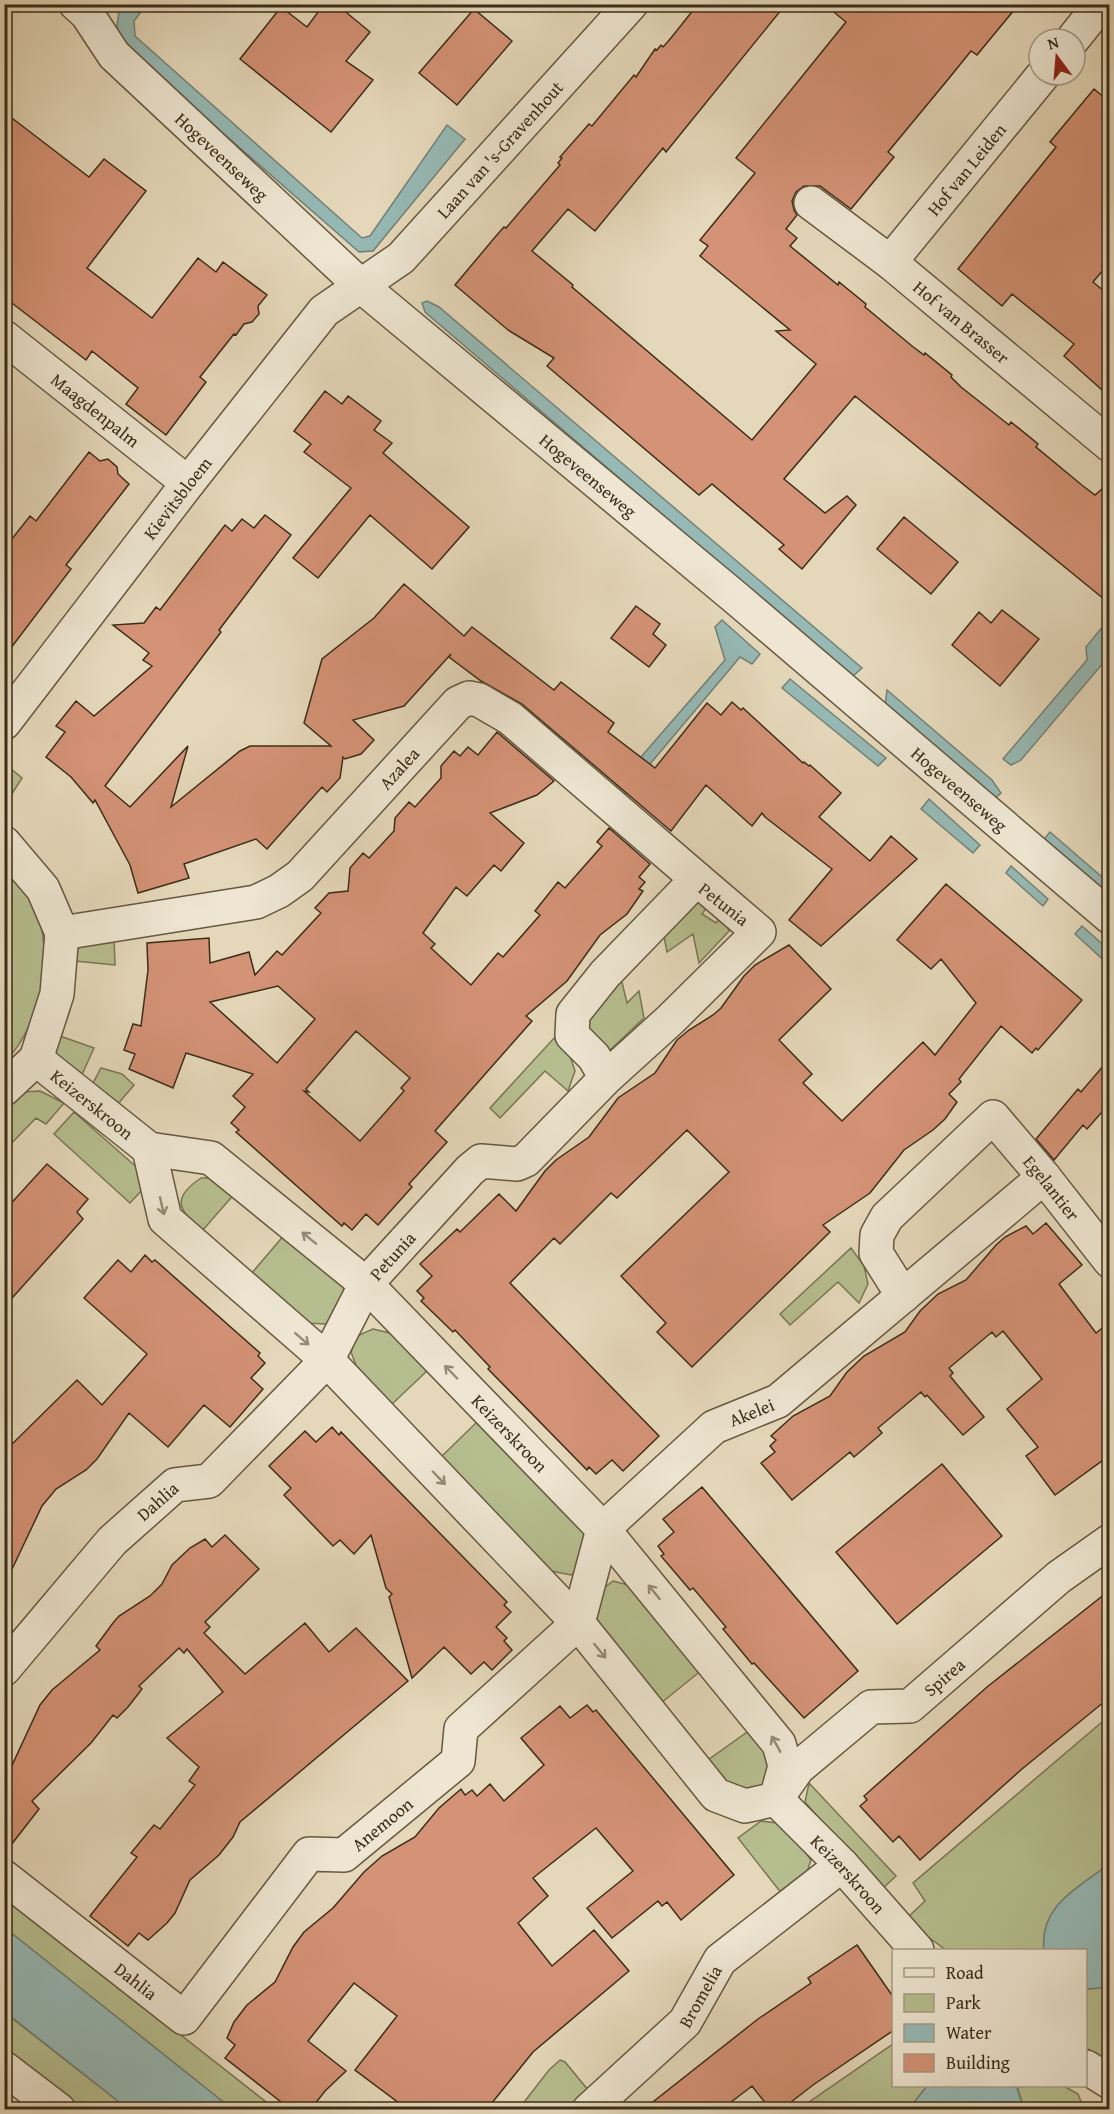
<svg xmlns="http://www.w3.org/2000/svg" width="1114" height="2114" font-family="'Gentium Book Plus',serif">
<rect width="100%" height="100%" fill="#e5d8ba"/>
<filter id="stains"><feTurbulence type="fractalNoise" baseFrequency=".00333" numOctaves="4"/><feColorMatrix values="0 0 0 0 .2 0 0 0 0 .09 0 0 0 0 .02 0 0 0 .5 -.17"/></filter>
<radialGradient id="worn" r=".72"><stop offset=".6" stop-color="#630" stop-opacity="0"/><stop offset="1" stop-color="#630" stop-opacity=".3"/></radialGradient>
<path fill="#b6be8f" stroke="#787654" stroke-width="1.5" d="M5,764L22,778L5,805Z
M4,858C12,869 22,880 29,892C57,944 45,1020 5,1062Z
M701,901L709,904L702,914L716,923L722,916L729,931L699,963L693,934L667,952L663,931L689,902Z
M114,937L115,965L75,961L78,947Z
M621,978L627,1003L639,991L644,1018L610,1050L597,1045L585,1036V1019Z
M60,1036L94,1048L81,1077L57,1061L55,1048Z
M555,1037L569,1053L575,1071L568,1091L545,1071L500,1118L490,1108Z
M101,1068L122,1074L134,1085L117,1105L92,1085Z
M40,1091L64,1103L46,1124L36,1118L5,1150V1104L22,1092Z
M74,1112L141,1171L143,1189L130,1203L54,1134Z
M201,1178H218L236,1192L202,1231C178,1210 171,1198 201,1178Z
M285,1234L342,1284L347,1299L341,1315L326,1324L305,1323L251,1274Z
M851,1248L864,1266L868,1284L859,1303L838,1282L790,1325L780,1314Z
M373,1329L394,1334L429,1369L390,1406L359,1373L351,1352L357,1336Z
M479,1420L587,1530V1564L571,1575L546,1570L440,1458Z
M613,1581L632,1586L702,1670L661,1703L594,1618L595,1595Z
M1109,1716V1864C1079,1888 1039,1906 1044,1950H946L905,1920L925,1901L913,1883Z
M750,1730L772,1756L764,1784L752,1791L730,1788L708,1760Z
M809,1783L896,1876L881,1890L805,1802Z
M761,1821L785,1824L811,1860L806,1875L782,1894L738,1838Z
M4,1896L275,2109H232L5,1928Z
M1109,1985V2062L1086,2048V1989L1101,1988Z
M4,2012L128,2109H76L5,2054Z
M893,2044L894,2086H927L909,2109H799Z
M560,2060L565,2062L589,2091L569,2109L518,2110L549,2070Z
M1013,2086H1064L1078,2094L1084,2109H1024L1018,2089Z"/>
<path fill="#96b9b5" stroke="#728176" stroke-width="1.5" d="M120,5H146L134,21L135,36L362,238L370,236L447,125L465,139L373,251L359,252L122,45L117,26Z
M427,301L439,307L862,668L852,677L425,312L422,303Z
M1109,619V656L1021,760L1011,765L1003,759L1087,660L1086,647Z
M722,620L760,654L752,664L740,657L624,795L615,787L725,660L715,627Z
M790,679L886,758L878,766L782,688Z
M887,690L992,780L1001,793L995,798L885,706Z
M929,799L980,845L973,853L921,809Z
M1050,832L1109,883V897L1047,842L1045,838Z
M1011,866L1048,899L1043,906L1006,873Z
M1082,926L1109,950V965L1075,934Z
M1109,1864V1985L1101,1988L1086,1989V1950H1044C1039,1906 1078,1888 1109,1864Z
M5,1928L232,2109H128L5,2012Z
M927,2086H1013L1017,2088L1024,2109H909Z"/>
<path fill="#d49276" stroke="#3b2d18" stroke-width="1.5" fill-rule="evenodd" d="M324,4H336L370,32L346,61L373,80L331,132L240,59L281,7L307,27Z
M698,4H786L666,152L663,148L595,231L568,209L532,251L573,285L572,287L752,440L816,364L776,331L790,330L700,256L708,246L700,240L755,173L736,158L846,22L824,4H1019L977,55L971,51L950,77L888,152L894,157L851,209L820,186H804L796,192L792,201L794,210L797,215L786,229L797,238L790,246L838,285L839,282L866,304L865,307L912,346L924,355L925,353L952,375L951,377L961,387L1009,425L1011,422L1038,444L1036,447L1083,486L1095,495L1110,482V604L855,396L784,479L825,513L847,496L856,505L802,569L779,549L784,545L712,484L699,495L547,366L554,358L508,330L455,285L496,236L504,227L506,228L560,165L558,163L562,158L560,157L589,124L592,126L634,75L636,77L655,49L657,50L661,45L663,47L671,38Z
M474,9L512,41L457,105L419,73Z
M1094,89L1110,102V262L1093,282L1110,296V397L1064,356L1074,344L1012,294L1002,306L958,269L1056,147L1050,142Z
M4,112L89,177L104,159L146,191L87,268L152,318L198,258L216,272L223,262L267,295L258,306L259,314L252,322L244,324L236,335L234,334L200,377L206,382L166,435L126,404L138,388L92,351L86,360L4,297Z
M325,391L342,404L348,396L381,421L374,430L392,443L383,453L469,527L432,569L370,515L318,578L293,558L351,488L304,452L311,444L294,431Z
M89,452L100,461L108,459L117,467L118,474L129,484L66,565L71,569L4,657V549L30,516L36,521Z
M265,515L291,535L219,630L221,632L105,786L130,807L188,746L171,807L240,751L250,746H331L304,723L322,659L374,618L404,584L464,636L472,627L554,690L561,682L614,723L608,732L655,768L707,703L721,715L732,702L741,710L743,708L803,763L804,762L809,766L810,765L841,793L819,817L870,861L891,836L917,859L821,946L789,920L832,869L765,817L762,813L752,826L706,785L671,831L522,704L481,681L449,657L451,654L404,706L353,720L374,740L361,754L345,759L343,757L340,778L327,792L322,787L267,849L256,839L184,864L189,878L138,893L130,865L95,800L93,803L71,777L46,757L65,732L56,726L76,701L94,716L152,666L143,660L149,653L113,625L144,623L156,607L160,610L225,525L232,531L242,519L254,528Z
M904,517L958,562L931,594L877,549Z
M636,606L660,624L653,634L666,645L649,667L611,638Z
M1002,610L1039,639L1000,686L952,645L979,612L991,623Z
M497,732L554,781L537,795L490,813L524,843L501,871L494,865L467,896L456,887L423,933L435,944L431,948L471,985L498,953L503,957L540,915L535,911L558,882L565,888L602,846L597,842L609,828L650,864L639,877L645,882L639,889L643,891L627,914L600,935L567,981L526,1016L532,1021L435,1131L447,1142L409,1184L412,1187L378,1225L366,1214L352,1230L344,1223L342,1226L236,1132L239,1130L231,1123L245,1107L233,1096L253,1074L186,1053L173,1088L129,1069L135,1054L124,1050L133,1024L141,1026L148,970L147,943L209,938L210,963L249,952L255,975L277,951L282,955L321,913L315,908L329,893L348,891L350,868L363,853L369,858L394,831L395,818L409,802L415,807L441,778V766L454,751L460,756L468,747L478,755ZM278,986L315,1019L277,1063L210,1002ZM356,1031L410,1078L401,1088L404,1091L360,1141L304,1091L309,1092L306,1089Z
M946,884L1082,1000L1038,1050L1036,1048L1032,1053L1001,1026L959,1079L961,1082L949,1094L957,1102L945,1119L933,1130L904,1150L870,1193L823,1225L830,1232L692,1367L657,1332L666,1323L621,1276L729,1172L687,1130L617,1198L611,1193L560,1244L554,1238L510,1283L659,1436L623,1471L612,1460L596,1474L589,1467L587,1470L488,1369L490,1367L455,1330L453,1332L421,1301L424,1298L417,1291L432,1276L420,1264L457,1229L460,1232L499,1194L516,1211L545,1171L556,1160L589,1137L618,1098L655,1073L677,1040L689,1030L713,1015L721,1008L744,976L755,965L789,945L831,989L779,1040L812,1074L803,1083L842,1121L923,1042L935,1055L976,1003L941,959L931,969L897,940Z
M1110,1058V1103L1087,1129L1083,1125L1054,1160L1036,1139L1078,1089L1081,1092Z
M47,1164L88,1199L77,1212L83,1219L4,1307V1211Z
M1046,1223L1082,1265L1059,1284L1096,1333L1110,1322V1455L1055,1495L1026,1456L1038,1447L1007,1409L1042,1379L1003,1331L996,1337L992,1332L949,1368L953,1373L950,1376L984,1417L963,1435L927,1395L925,1397L921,1392L878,1428L882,1433L854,1457L850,1452L792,1500L761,1463L775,1452L770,1446L776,1440L771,1436L793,1416L830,1396L847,1372L864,1356L905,1332L920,1311L938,1294L966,1280L996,1245L1005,1237L1026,1226L1033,1234Z
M145,1255L152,1262L155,1260L260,1353L258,1356L265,1363L251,1378L263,1389L230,1427L204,1405L168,1447L129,1413L97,1459L86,1470L56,1489L42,1506L4,1586V1452L77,1380L102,1405L147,1354L84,1298L118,1260L131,1272Z
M332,1427L339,1435L341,1432L507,1602L504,1605L511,1612L496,1627L507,1638L504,1641L512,1650L492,1670L484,1662L471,1674L444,1647L412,1678L389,1597L392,1594L386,1588L371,1535L354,1554L340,1540L333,1546L284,1495L291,1488L269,1466L305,1431L316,1442Z
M942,1464L1002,1536L897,1624L836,1552Z
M702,1487L858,1671L804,1718L754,1663L752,1664L723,1629L726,1627L693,1588L690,1590L661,1556L664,1554L658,1546L674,1532L663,1519Z
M225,1535L259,1569L205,1622L210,1627L204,1633L245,1674L305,1623L329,1652L356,1628L408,1681L240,1822L233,1837L219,1855L190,1880L175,1913L167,1923L148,1940L139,1933L128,1946L90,1916L137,1857L131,1853L154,1825L160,1829L195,1785L189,1781L199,1767L167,1738L223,1692L187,1649L184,1653L179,1648L139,1686L142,1689L128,1707L117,1718L113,1715L91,1743L32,1801L39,1809L4,1854V1770L8,1774L40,1705L52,1690L100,1650L96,1646L113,1623L119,1616L150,1596L162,1584L172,1565L190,1548L205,1539L212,1547Z
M1110,1590V1697L1022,1769L920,1860L899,1836L893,1842L860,1806L867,1800L864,1796L987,1687Z
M587,1705L593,1712L596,1710L734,1875L681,1920L667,1902L662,1906L658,1901L612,1938L587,1908L633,1871L596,1828L533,1878L548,1896L518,1923L552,1966L594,1930L629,1971L533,2052L487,2109H407L355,2070L397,2016L354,1983L308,2041L346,2071L325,2091L311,2109H290L225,2058L235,2045L227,2038L234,2022L247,2005L275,1982L293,1947L304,1932L333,1908L364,1872L382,1856L415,1837L439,1808L461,1789L465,1795L472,1790L477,1796L490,1784L504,1801L544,1765L521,1738L560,1706L570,1718Z
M857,1945L894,1998V2030L813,2085L782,2109H770L752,2086L722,2109H644L758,2019L811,1983L808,1978Z"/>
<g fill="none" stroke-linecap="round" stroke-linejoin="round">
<defs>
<g id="minor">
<path id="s1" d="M76,4L87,14L114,55L360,285L736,598L1110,917"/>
<path d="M1073,39L1101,4"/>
<path id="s2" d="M811,203L890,262L1110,445"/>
<path id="s3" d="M890,262L1043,75"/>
<path id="s4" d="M4,337L188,483"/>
<path id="s5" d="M4,723L188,483L324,311L401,258L631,4"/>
<path d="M4,843L43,889L62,933L57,994L36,1059L4,1089"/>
<path id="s6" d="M62,933L256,902L279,891L300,876L458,703L469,698L479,700L510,718L697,879"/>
<path id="s7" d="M36,1059L149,1149L211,1158L366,1284L603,1529L779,1744L785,1766L776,1799"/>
<path d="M149,1149L165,1219L327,1360L578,1623L716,1795L745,1806L776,1799"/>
<path id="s8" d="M903,1296L876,1253L877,1235L887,1217L993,1117L1044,1177L1110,1261"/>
<path id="s9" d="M4,1669L112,1541L175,1485L209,1481L327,1360L366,1284L470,1170L481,1161L517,1164L526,1160L606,1078L670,1020L759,932L697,879L605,974L573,1014L572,1035L594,1057L606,1078"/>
<path id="s10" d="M779,1795L798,1768L871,1707L910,1706L1059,1577L1110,1541"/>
<path id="s11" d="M776,1799L842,1865L917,1950"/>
<path id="s12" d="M4,1877L184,2018L309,1854L344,1855L458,1761L461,1729L578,1623L603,1529L714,1427L778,1401L1044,1177"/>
<path d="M1086,2067L1110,2082"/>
<path d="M4,2068L59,2110"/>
<path id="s13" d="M589,2110L685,2022L720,1960L842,1865"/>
</g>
</defs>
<use href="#minor" stroke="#665840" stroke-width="36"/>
<use href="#minor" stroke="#eee6d2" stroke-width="33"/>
</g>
<defs><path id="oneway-shaft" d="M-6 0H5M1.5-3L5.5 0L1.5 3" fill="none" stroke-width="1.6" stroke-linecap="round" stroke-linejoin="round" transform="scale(1.5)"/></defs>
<g stroke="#948a75">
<use href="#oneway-shaft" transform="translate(162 1206) rotate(77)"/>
<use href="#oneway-shaft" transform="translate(309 1238) rotate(-141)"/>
<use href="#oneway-shaft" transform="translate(302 1339) rotate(41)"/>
<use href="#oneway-shaft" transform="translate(451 1372) rotate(-134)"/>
<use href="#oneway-shaft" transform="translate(439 1478) rotate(46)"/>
<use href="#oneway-shaft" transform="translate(654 1592) rotate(-129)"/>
<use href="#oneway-shaft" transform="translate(600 1651) rotate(51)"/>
<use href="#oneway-shaft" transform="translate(776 1744) rotate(-119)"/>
</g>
<g text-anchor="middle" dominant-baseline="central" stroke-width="4.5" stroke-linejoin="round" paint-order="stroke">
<g font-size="18" fill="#3b2d18" stroke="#eee6d2">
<text stroke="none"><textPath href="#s5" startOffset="762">Laan van 's-Gravenhout</textPath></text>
<text stroke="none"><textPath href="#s1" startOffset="212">Hogeveenseweg</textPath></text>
<text stroke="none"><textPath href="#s3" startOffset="120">Hof van Leiden</textPath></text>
<text stroke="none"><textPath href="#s2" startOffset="192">Hof van Brasser</textPath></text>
<text stroke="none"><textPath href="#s4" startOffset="117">Maagdenpalm</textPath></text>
<text stroke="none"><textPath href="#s1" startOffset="698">Hogeveenseweg</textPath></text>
<text stroke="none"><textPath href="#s5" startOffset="284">Kievitsbloem</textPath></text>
<text stroke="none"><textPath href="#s6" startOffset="394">Azalea</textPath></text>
<text stroke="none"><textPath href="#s1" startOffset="1184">Hogeveenseweg</textPath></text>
<text transform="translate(724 904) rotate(38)">Petunia</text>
<text stroke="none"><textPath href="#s7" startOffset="72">Keizerskroon</textPath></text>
<text stroke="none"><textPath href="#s8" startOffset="327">Egelantier</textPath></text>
<text stroke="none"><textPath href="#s9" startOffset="579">Petunia</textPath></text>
<text stroke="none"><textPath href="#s12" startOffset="1096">Akelei</textPath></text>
<text stroke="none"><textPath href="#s7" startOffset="614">Keizerskroon</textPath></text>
<text stroke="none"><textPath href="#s9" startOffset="228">Dahlia</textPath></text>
<text stroke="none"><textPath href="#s10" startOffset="212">Spirea</textPath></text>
<text stroke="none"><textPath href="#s12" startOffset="519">Anemoon</textPath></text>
<text stroke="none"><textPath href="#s11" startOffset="104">Keizerskroon</textPath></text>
<text stroke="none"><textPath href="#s12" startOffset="168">Dahlia</textPath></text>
<text stroke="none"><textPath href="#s13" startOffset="160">Bromelia</textPath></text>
</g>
</g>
<rect width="1114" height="2114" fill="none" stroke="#e5d8ba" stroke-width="24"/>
<rect x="6" y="6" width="1102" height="2102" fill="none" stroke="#3b2d18" stroke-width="3"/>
<rect x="12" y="12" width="1090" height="2090" fill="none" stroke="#3b2d18" stroke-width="1.5"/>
<rect x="892" y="1949" width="195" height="138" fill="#eee6d2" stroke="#a69c88" stroke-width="1.5"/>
<rect x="904" y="1968" width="30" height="9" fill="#eee6d2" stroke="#a69c88" stroke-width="1.5"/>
<text x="946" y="1979" font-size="18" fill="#3b2d18">Road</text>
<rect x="904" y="1994" width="30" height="18" fill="#b6be8f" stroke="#a69c88" stroke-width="1.5"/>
<text x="946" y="2009" font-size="18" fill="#3b2d18">Park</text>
<rect x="904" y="2024" width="30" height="18" fill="#96b9b5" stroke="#a69c88" stroke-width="1.5"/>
<text x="946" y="2039" font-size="18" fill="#3b2d18">Water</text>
<rect x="904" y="2054" width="30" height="18" fill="#d49276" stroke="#a69c88" stroke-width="1.5"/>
<text x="946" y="2069" font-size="18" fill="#3b2d18">Building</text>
<g transform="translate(1057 57) rotate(344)"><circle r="28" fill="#eee6d2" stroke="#a69c88" stroke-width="1.5"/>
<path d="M0-4.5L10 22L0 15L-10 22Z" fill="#8f2418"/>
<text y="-9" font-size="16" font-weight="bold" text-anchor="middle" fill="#3b2d18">N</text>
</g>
<rect width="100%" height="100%" filter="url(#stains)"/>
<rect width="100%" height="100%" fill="url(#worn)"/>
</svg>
